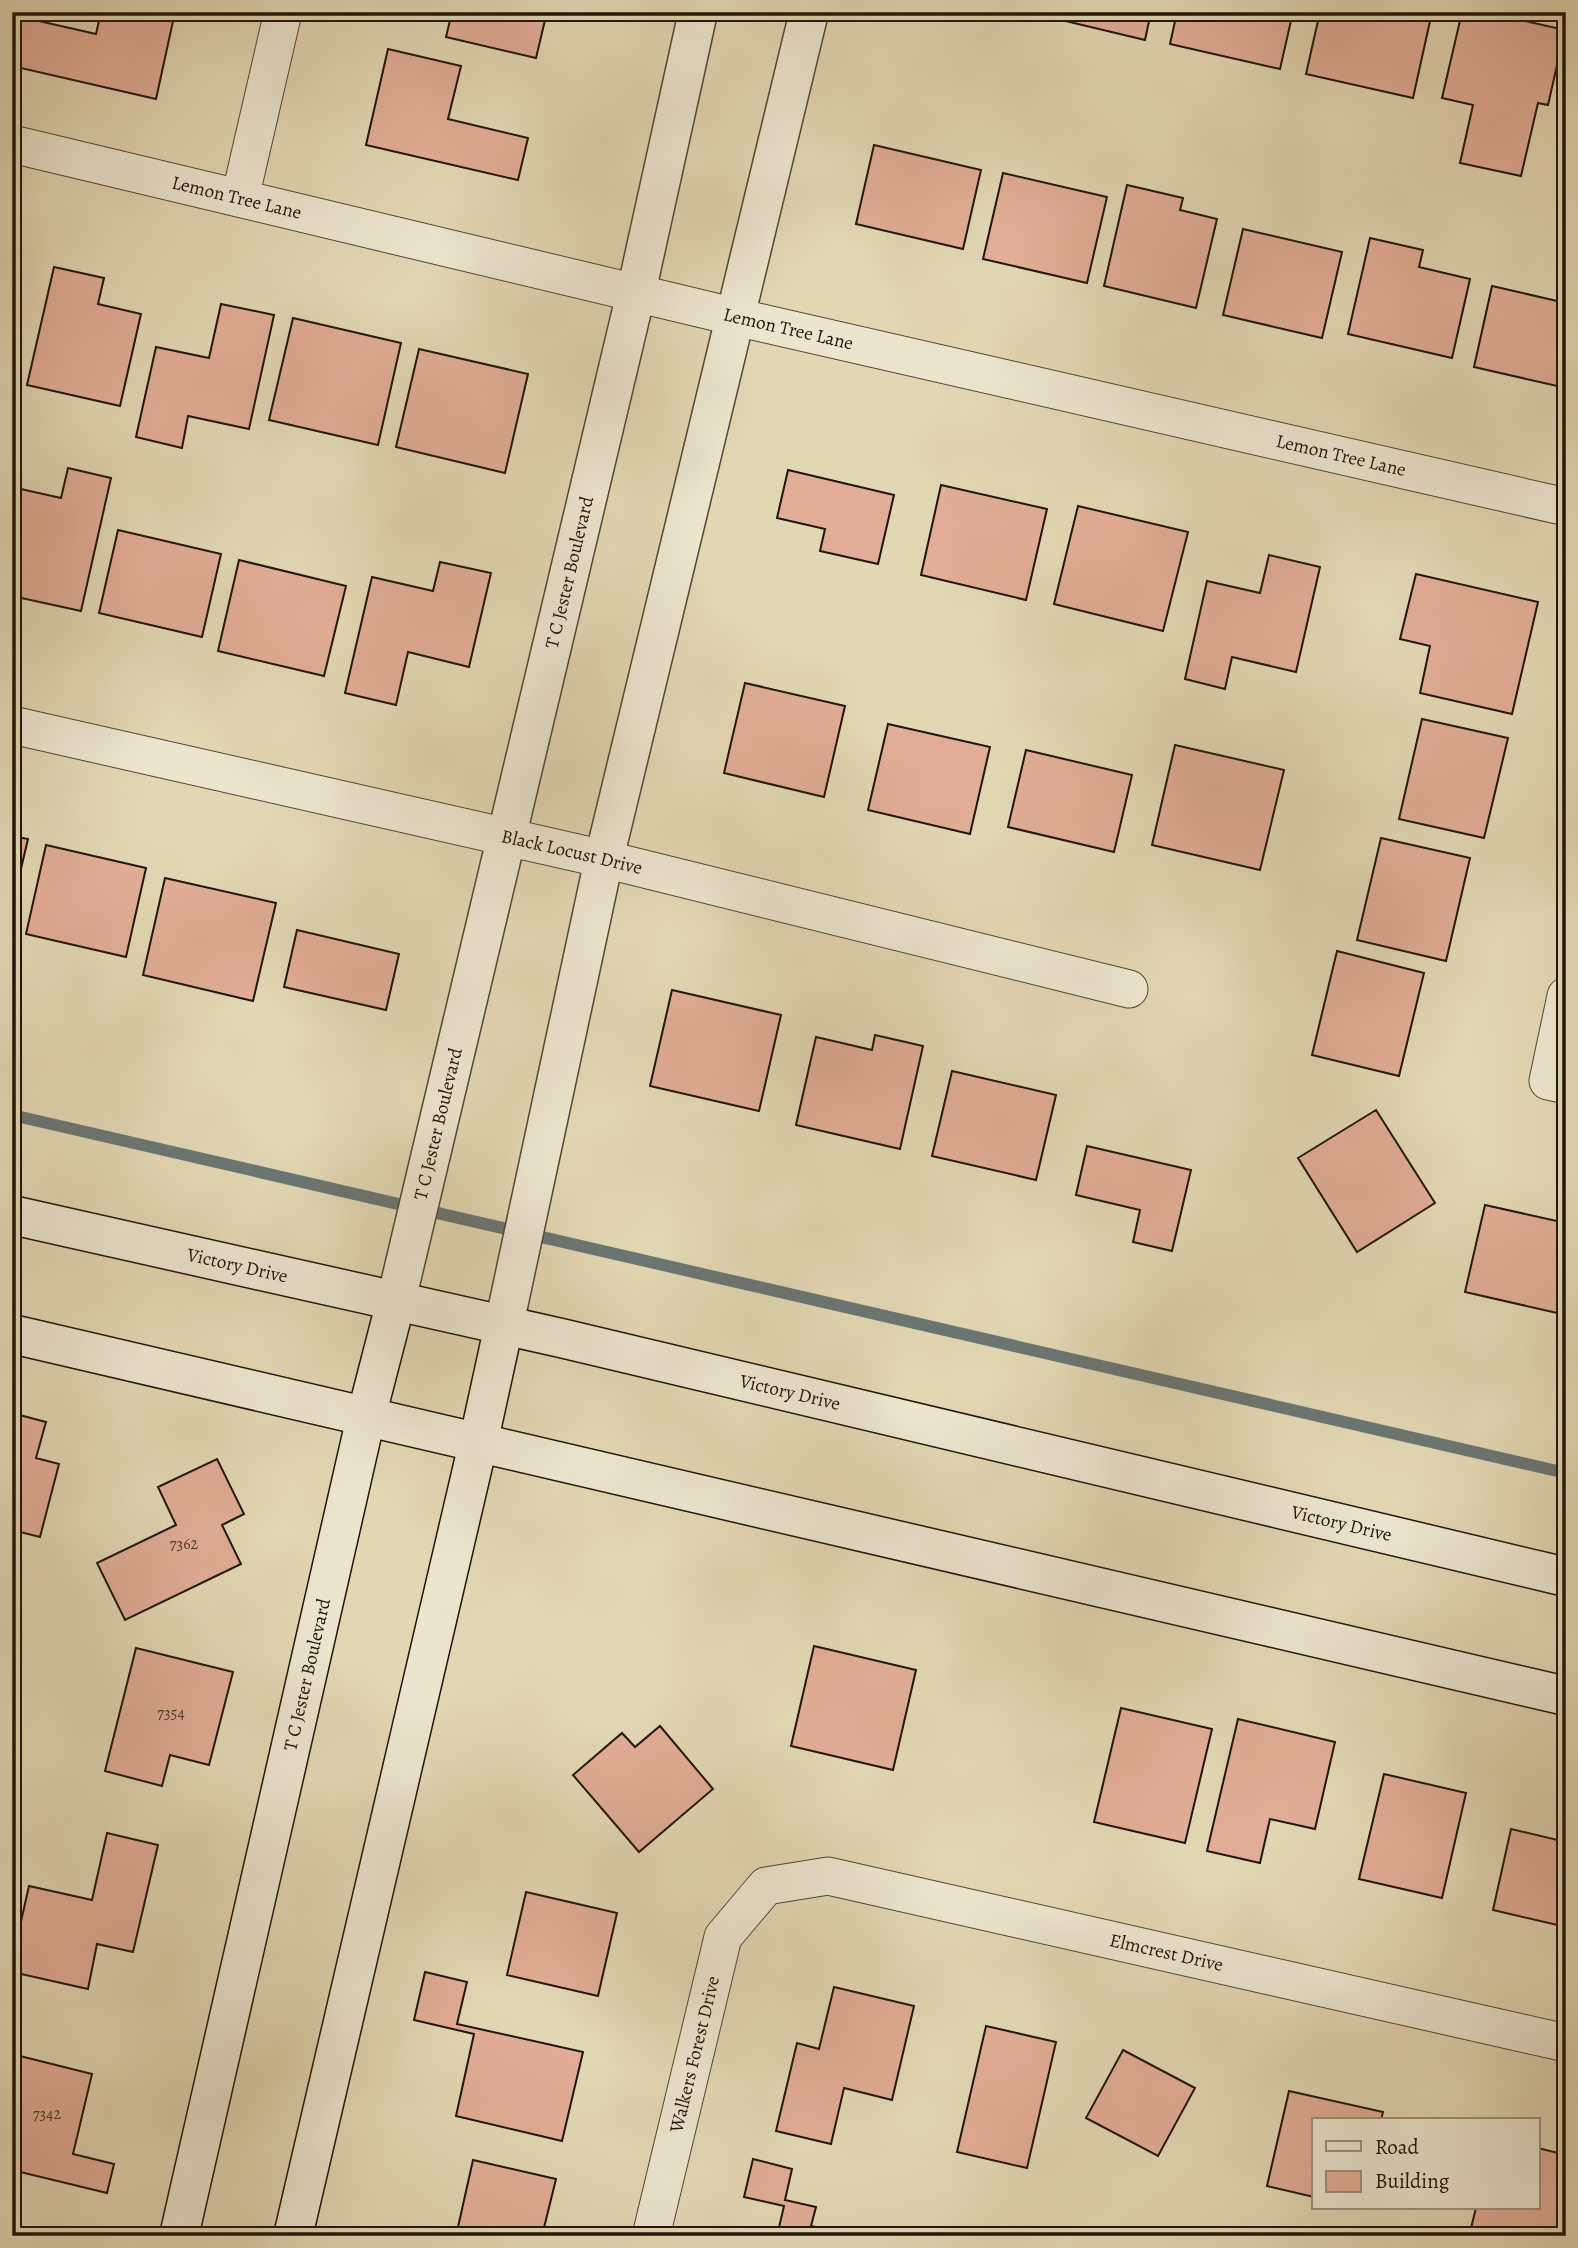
<svg xmlns="http://www.w3.org/2000/svg" width="1578" height="2248" font-family="Alegreya,serif">
<rect width="100%" height="100%" fill="#e2d7b3"/>
<filter id="stains"><feTurbulence type="fractalNoise" baseFrequency=".00286" numOctaves="4"/><feColorMatrix values="0 0 0 0 .2 0 0 0 0 .09 0 0 0 0 .02 0 0 0 .5 -.17"/></filter>
<radialGradient id="worn" r=".72"><stop offset=".6" stop-color="#630" stop-opacity="0"/><stop offset="1" stop-color="#630" stop-opacity=".3"/></radialGradient>
<g fill="none" stroke-linecap="round" stroke-linejoin="round">
<path stroke="#6a7673" stroke-width="12" d="M12,1115L1566,1473"/>
</g>
<path fill="#e1ad96" stroke="#211509" stroke-width="2" d="M101,12H175L156,99L12,66V35L17,16L96,34Z
M452,12H531L546,16L536,58L446,37Z
M1036,12H1151L1145,40L1036,14Z
M1177,12H1293L1280,69L1170,44Z
M1320,12H1432L1413,98L1306,74Z
M1462,12H1486L1565,30L1548,105L1538,103L1521,176L1460,163L1473,105L1442,98Z
M388,49L461,66L448,119L528,138L518,180L366,145Z
M874,145L981,170L963,249L856,224Z
M1003,173L1107,197L1087,283L983,259Z
M1127,185L1183,198L1180,210L1217,219L1196,308L1104,286Z
M1243,229L1342,252L1322,338L1223,315Z
M1370,238L1423,250L1419,267L1470,279L1452,358L1348,334Z
M54,267L104,278L98,304L141,314L120,406L27,385Z
M1492,286L1566,303V388L1474,367Z
M221,304L274,315L249,429L188,416L182,448L136,437L156,347L209,358Z
M293,318L401,343L378,445L269,420Z
M419,349L528,374L505,473L396,447Z
M68,468L111,478L81,611L12,596V487L61,498Z
M788,470L894,495L878,564L820,551L825,529L777,518Z
M941,485L1047,509L1026,600L921,575Z
M1078,506L1188,532L1163,631L1054,604Z
M118,530L221,554L202,637L99,613Z
M1269,555L1320,567L1296,672L1232,657L1225,689L1185,679L1207,581L1260,593Z
M239,560L346,586L324,676L218,651Z
M440,562L491,573L469,667L408,652L396,705L345,693L372,577L433,591Z
M1416,574L1538,602L1512,714L1420,693L1430,646L1400,639Z
M745,683L845,706L824,797L724,773Z
M1422,719L1508,738L1484,838L1399,819Z
M888,724L990,747L970,834L868,810Z
M1175,745L1284,770L1260,870L1152,845Z
M1026,750L1132,775L1114,852L1008,827Z
M12,836L28,839L12,907Z
M1381,838L1470,858L1446,961L1357,940Z
M46,845L146,868L126,957L26,934Z
M165,878L276,903L253,1001L143,975Z
M297,930L399,954L386,1010L284,987Z
M1337,951L1424,973L1399,1076L1312,1055Z
M672,990L781,1015L759,1111L650,1086Z
M875,1035L923,1046L900,1149L796,1125L816,1037L872,1050Z
M952,1071L1056,1095L1036,1180L932,1156Z
M1376,1110L1435,1203L1357,1252L1298,1158Z
M1087,1146L1191,1170L1172,1251L1133,1242L1140,1210L1076,1195Z
M1485,1205L1566,1223V1315L1465,1292Z
M12,1413L46,1422L36,1458L59,1464L40,1537L12,1530Z
M217,1459L244,1514L222,1525L241,1564L125,1620L97,1563L176,1525L158,1487Z
M814,1646L916,1670L893,1770L791,1746Z
M136,1648L233,1672L209,1765L170,1755L162,1786L105,1771Z
M1121,1708L1212,1729L1185,1843L1094,1822Z
M1238,1719L1335,1742L1315,1829L1270,1819L1260,1863L1207,1851Z
M660,1726L713,1789L639,1852L573,1775L622,1733L635,1747Z
M1384,1774L1466,1793L1442,1898L1359,1879Z
M1511,1829L1566,1842V1927L1493,1910Z
M107,1833L158,1845L133,1952L97,1944L88,1989L12,1972V1961L29,1886L92,1900Z
M526,1892L617,1913L598,1996L507,1975Z
M425,1972L467,1982L457,2024L583,2052L562,2141L456,2116L474,2034L414,2020Z
M834,1987L914,2006L892,2100L844,2088L831,2144L776,2131L797,2043L819,2049Z
M986,2026L1056,2042L1027,2168L957,2152Z
M1123,2050L1195,2088L1158,2156L1086,2118Z
M12,2054L92,2074L73,2154L114,2164L107,2193L12,2170Z
M1289,2091L1383,2112L1381,2120H1314V2197L1267,2186Z
M1538,2148L1566,2155L1565,2236H1469L1476,2208H1538Z
M753,2159L792,2169L785,2200L816,2207L811,2226L856,2236H777L784,2206L744,2197Z
M473,2160L556,2179L542,2236H456Z"/>
<g fill="none" stroke-linecap="round" stroke-linejoin="round">
<defs>
<g id="minor">
<path id="s1" d="M12,144L736,317L1566,507"/>
<path d="M240,198L283,12"/>
<path id="s2" d="M12,725L604,859L1129,989"/>
<path d="M1566,996L1548,1081L1566,1085"/>
<path id="s3" d="M651,2236L723,1937L766,1886L828,1876L1566,2043"/>
</g>
<g id="tertiary">
<path id="s4" d="M396,1301L636,293L698,12"/>
<path d="M504,1325L604,859L809,12"/>
</g>
<g id="secondary">
<path id="s5" d="M12,1215L561,1338L1566,1577"/>
<path d="M12,1334L1566,1696"/>
<path id="s6" d="M179,2236L366,1417L396,1301"/>
<path d="M293,2236L478,1444L504,1325"/>
</g>
</defs>
<use href="#minor" stroke="#514634" stroke-width="39"/>
<use href="#tertiary" stroke="#514634" stroke-width="41"/>
<use href="#secondary" stroke="#211509" stroke-width="41"/>
<use href="#minor" stroke="#ece5ce" stroke-width="37"/>
<use href="#tertiary" stroke="#ece5ce" stroke-width="38"/>
<use href="#secondary" stroke="#ece5ce" stroke-width="38"/>
</g>
<g text-anchor="middle" dominant-baseline="central" stroke-width="6" stroke-linejoin="round" paint-order="stroke">
<g font-size="16" fill="#513b2c">
<text x="184" y="1544">7362</text>
<text x="171" y="1713">7354</text>
<text x="47" y="2114">7342</text>
</g>
<g font-size="19" fill="#211509" stroke="#ece5ce">
<text stroke="none"><textPath href="#s1" startOffset="231">Lemon Tree Lane</textPath></text>
<text stroke="none"><textPath href="#s1" startOffset="798">Lemon Tree Lane</textPath></text>
<text stroke="none"><textPath href="#s1" startOffset="1365">Lemon Tree Lane</textPath></text>
<text stroke="none"><textPath href="#s4" startOffset="749">T C Jester Boulevard</textPath></text>
<text stroke="none"><textPath href="#s2" startOffset="574">Black Locust Drive</textPath></text>
<text stroke="none"><textPath href="#s4" startOffset="182">T C Jester Boulevard</textPath></text>
<text stroke="none"><textPath href="#s5" startOffset="231">Victory Drive</textPath></text>
<text stroke="none"><textPath href="#s5" startOffset="798">Victory Drive</textPath></text>
<text stroke="none"><textPath href="#s5" startOffset="1365">Victory Drive</textPath></text>
<text stroke="none"><textPath href="#s6" startOffset="576">T C Jester Boulevard</textPath></text>
<text stroke="none"><textPath href="#s3" startOffset="784">Elmcrest Drive</textPath></text>
<text stroke="none"><textPath href="#s3" startOffset="187">Walkers Forest Drive</textPath></text>
</g>
</g>
<rect width="1578" height="2248" fill="none" stroke="#e2d7b3" stroke-width="42"/>
<rect x="14" y="14" width="1550" height="2220" fill="none" stroke="#211509" stroke-width="3.5"/>
<rect x="21" y="21" width="1536" height="2206" fill="none" stroke="#211509" stroke-width="2"/>
<rect x="1312" y="2118" width="228" height="91" fill="#ece5ce" stroke="#9b927f" stroke-width="2"/>
<rect x="1326" y="2141" width="35" height="10" fill="#ece5ce" stroke="#9b927f" stroke-width="2"/>
<text x="1375" y="2154" font-size="21" fill="#211509">Road</text>
<rect x="1326" y="2171" width="35" height="21" fill="#e1ad96" stroke="#9b927f" stroke-width="2"/>
<text x="1375" y="2188" font-size="21" fill="#211509">Building</text>
<rect width="100%" height="100%" filter="url(#stains)"/>
<rect width="100%" height="100%" fill="url(#worn)"/>
</svg>
